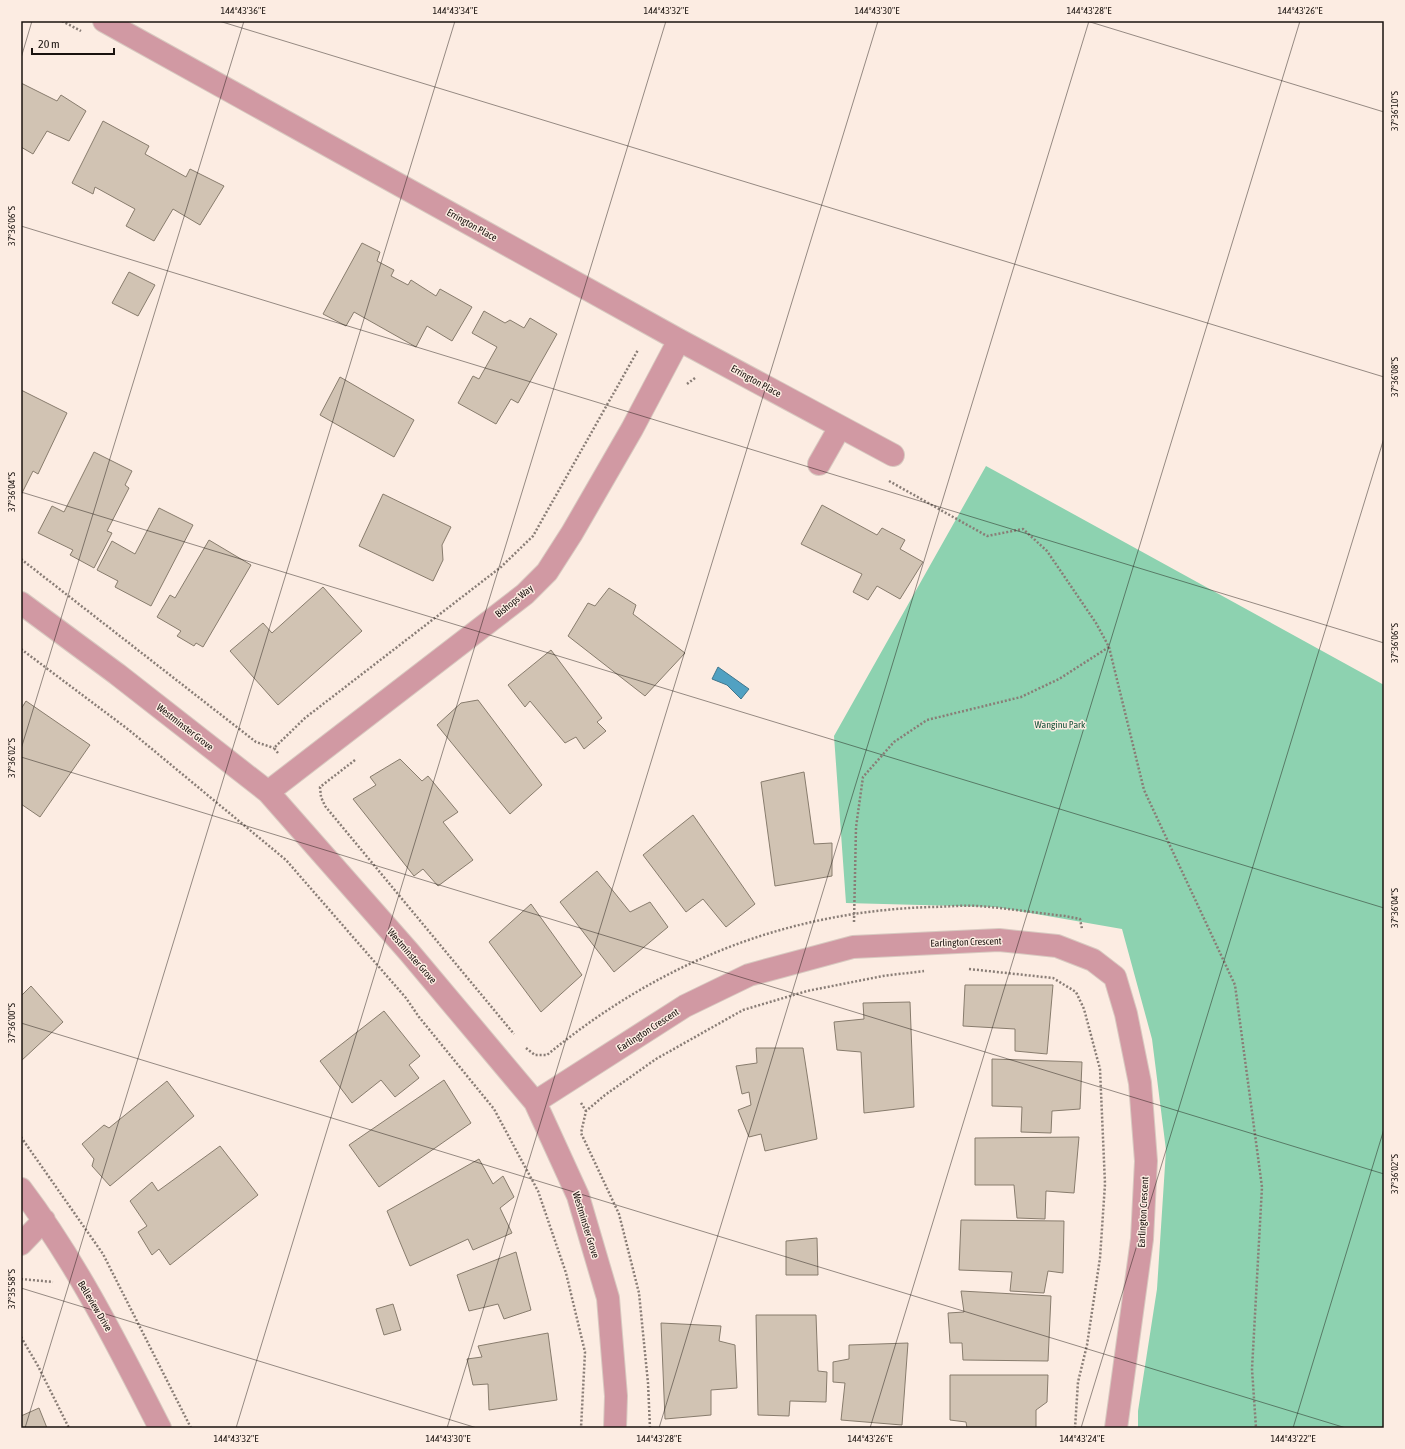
<svg xmlns="http://www.w3.org/2000/svg" width="1405" height="1449" font-family="'Asap Condensed',sans-serif">
<rect width="100%" height="100%" fill="#fcece2"/>
<path fill="#8dd2b0" d="M986,466L1384,685V1428H1138V1411L1157,1289L1166,1150L1152,1039L1122,929L996,907L846,903L834,736Z"/>
<path fill="#51a1c2" stroke="#40768c" d="M718,667L749,689L741,699L727,685L712,679Z"/>
<path fill="#d1c3b3" stroke="#887c6d" d="M21,83L57,101L61,95L86,111L69,141L47,131L33,154L21,147Z
M103,121L149,146L145,154L186,177L190,169L224,186L200,225L173,209L154,241L126,226L135,209L95,187L93,194L72,183Z
M362,243L380,252L377,261L394,270L391,276L408,285L411,280L436,296L440,289L472,307L452,341L427,326L416,347L354,312L346,326L323,314Z
M129,272L155,285L138,316L112,303Z
M484,311L505,323L510,320L524,328L530,318L557,334L518,403L511,399L496,424L458,403L473,376L479,379L497,347L472,333Z
M340,377L414,420L394,457L320,415Z
M21,390L67,413L38,474L33,471L21,495Z
M94,452L132,471L125,485L129,488L107,531L112,533L94,568L70,555L73,550L38,533L52,506L64,512Z
M383,494L451,527L442,545L443,560L433,581L359,546Z
M822,505L877,535L882,528L905,540L900,549L923,562L900,599L877,586L868,600L853,592L862,574L801,544Z
M159,508L193,525L151,606L115,587L118,581L97,570L112,541L135,554Z
M209,540L251,565L203,647L196,643L194,646L177,636L181,631L157,617L170,595L175,598Z
M323,587L362,631L278,705L230,651L263,623L272,633Z
M609,588L636,605L633,614L685,653L645,696L568,636L588,603L595,606Z
M551,650L602,718L597,722L606,731L584,749L576,737L565,743L530,701L525,707L508,685Z
M478,700L542,785L510,814L437,725L461,703Z
M26,701L90,745L40,817L21,804V709Z
M400,759L422,781L428,776L458,812L443,822L473,860L438,886L423,869L414,876L353,799L376,785L370,777Z
M804,772L814,844L832,843V876L775,886L761,782Z
M693,815L755,904L726,927L703,899L686,912L643,855Z
M597,871L630,912L650,902L668,927L614,972L560,902Z
M531,904L582,975L541,1012L489,942Z
M965,985H1053L1047,1054L1015,1051V1029L963,1026Z
M31,986L63,1022L21,1061V996Z
M910,1002L914,1107L864,1113L861,1052L837,1050L834,1022L864,1019L863,1003Z
M384,1011L420,1056L409,1065L419,1078L395,1097L381,1080L352,1103L320,1061Z
M756,1048H803L817,1139L765,1151L761,1134L749,1137L738,1110L751,1105L749,1092L742,1094L736,1066L757,1063Z
M992,1059L1082,1062L1080,1109L1052,1111L1051,1133L1021,1132L1022,1107L992,1106Z
M444,1080L471,1123L379,1187L349,1145Z
M167,1081L194,1116L110,1186L92,1166L94,1159L82,1144L104,1125L109,1128Z
M1079,1137L1074,1193L1046,1191L1045,1219L1017,1218L1014,1185H975V1138Z
M220,1146L258,1195L170,1265L159,1249L152,1255L138,1232L147,1226L130,1201L152,1182L158,1191Z
M479,1159L493,1184L503,1176L514,1197L500,1208L512,1233L473,1250L468,1239L410,1266L387,1211Z
M961,1220L1064,1221L1063,1273L1048,1271L1044,1293L1010,1291L1012,1272L959,1270Z
M817,1238L818,1275H786V1241Z
M516,1252L531,1310L504,1319L498,1304L469,1311L457,1275Z
M961,1291L1051,1296L1048,1361L963,1360L962,1343H950L948,1313L964,1312Z
M393,1304L401,1330L384,1335L376,1309Z
M756,1315H816L818,1371L827,1372L826,1402L790,1401L789,1416L758,1415Z
M661,1323L721,1326L719,1341L735,1345L737,1388L711,1390V1415L665,1419Z
M548,1333L557,1400L489,1410L488,1384L473,1385L467,1359L482,1357L478,1346Z
M908,1343L902,1425L841,1420L845,1383L833,1382V1362L849,1359V1345Z
M950,1375H1048L1047,1402L1036,1410V1428H967L966,1422L950,1420Z
M39,1408L47,1428H21V1416Z"/>
<g fill="none" stroke-linecap="round" stroke-linejoin="round">
<defs>
<path id="minor" d="M104,21L679,340L893,455
M819,464L840,427
M21,603L117,674L268,792L409,952L535,1102L578,1196L608,1298L616,1396L615,1428
M268,792L525,594L547,572L572,533L632,429L679,340
M535,1102L685,1006L749,975L853,947L999,940L1057,946L1093,960L1115,977L1126,1014L1140,1083L1146,1161L1142,1239L1116,1428
M21,1189C77,1263 118,1346 160,1428
M21,1244L44,1220"/>
</defs>
<use href="#minor" stroke="#d8c9c0" stroke-width="24"/>
<path stroke="#897d76" stroke-width="2.5" stroke-dasharray="2 2" stroke-linecap="butt" d="M62,21L81,31
M687,384L695,378
M889,481L987,536L1023,529L1047,551L1096,623L1109,647L1144,790L1235,985L1262,1187L1252,1369L1256,1428
M21,559L256,742L274,748
M21,649L129,730L286,860L406,998L419,1017L494,1109L538,1191L566,1273L585,1352L581,1428
M278,753L274,748L305,718L501,567L533,536L638,350
M355,760L320,787L321,797L325,806L514,1034
M854,922L856,827L863,777L894,742L927,720L1021,697L1059,679L1109,647
M969,969L1053,978L1076,992L1084,1009L1100,1069L1105,1184L1100,1258L1087,1345L1078,1382L1075,1428
M526,1048L535,1055H547C659,963 784,912 930,907C946,907 962,905 978,906C1007,908 1036,913 1065,916L1080,919L1082,929
M581,1103L586,1111
M21,1137L103,1254L191,1428
M21,1279L53,1282
M21,1337L38,1366L69,1428
M650,1428L648,1383L639,1293L619,1214L581,1133L586,1111L605,1095L656,1059L743,1010L807,991L883,976L924,971"/>
<use href="#minor" stroke="#d199a3" stroke-width="22"/>
</g>
<path fill="none" stroke="#19120e" stroke-width="1" stroke-opacity="0.45" d="M219,21L1384,377M1087,21L1384,112M21,58L32,21M21,226L1384,643M21,492L1384,908M21,749L244,21M21,757L1384,1174M21,1023L1346,1428M21,1288L477,1428M25,1428L455,21M236,1428L666,21M447,1428L878,21M659,1428L1089,21M870,1428L1300,21M1081,1428L1384,438M1293,1428L1384,1129"/>
<g text-anchor="middle" dominant-baseline="central" stroke-width="3" stroke-linejoin="round" paint-order="stroke">
<g font-size="10" fill="#19120e" stroke="#fcece2">
<text transform="translate(472 225) rotate(29)">Errington Place</text>
<text transform="translate(756 381) rotate(29)">Errington Place</text>
<text transform="translate(514 601) rotate(-39)">Bishops Way</text>
<text transform="translate(185 727) rotate(38)">Westminster Grove</text>
<text transform="translate(966 942) rotate(-2)">Earlington Crescent</text>
<text transform="translate(412 956) rotate(49)">Westminster Grove</text>
<text transform="translate(648 1030) rotate(-33)">Earlington Crescent</text>
<text transform="translate(1143 1212) rotate(-87)">Earlington Crescent</text>
<text transform="translate(586 1225) rotate(73)">Westminster Grove</text>
<text transform="translate(95 1306) rotate(59)">Belleview Drive</text>
</g>
<g font-size="10" fill="#165139" stroke="#fcece2">
<text x="1060" y="724">Wanginu Park</text>
</g>
</g>
<rect width="1405" height="1449" fill="none" stroke="#fcece2" stroke-width="44"/>
<path d="M32 48v6h82v-6" fill="none" stroke="#19120e" stroke-width="2"/>
<text x="38" y="48" font-size="12" fill="#19120e" stroke="#fcece2" stroke-width="3" paint-order="stroke">20 m</text>
<rect x="22" y="22" width="1361" height="1405" fill="none" stroke="#19120e" stroke-width="1.5"/>
<g font-size="10" text-anchor="middle" fill="#19120e">
<text x="243" y="14">144°43'36"E</text>
<text x="455" y="14">144°43'34"E</text>
<text x="666" y="14">144°43'32"E</text>
<text x="877" y="14">144°43'30"E</text>
<text x="1089" y="14">144°43'28"E</text>
<text x="1300" y="14">144°43'26"E</text>
<text transform="translate(1394 111) rotate(-90)" y="4">37°36'10"S</text>
<text transform="translate(11 226) rotate(-90)" y="4">37°36'06"S</text>
<text transform="translate(1394 377) rotate(-90)" y="4">37°36'08"S</text>
<text transform="translate(11 492) rotate(-90)" y="4">37°36'04"S</text>
<text transform="translate(1394 643) rotate(-90)" y="4">37°36'06"S</text>
<text transform="translate(11 758) rotate(-90)" y="4">37°36'02"S</text>
<text transform="translate(1394 908) rotate(-90)" y="4">37°36'04"S</text>
<text transform="translate(11 1023) rotate(-90)" y="4">37°36'00"S</text>
<text transform="translate(1394 1174) rotate(-90)" y="4">37°36'02"S</text>
<text transform="translate(11 1289) rotate(-90)" y="4">37°35'58"S</text>
<text x="236" y="1442">144°43'32"E</text>
<text x="448" y="1442">144°43'30"E</text>
<text x="659" y="1442">144°43'28"E</text>
<text x="870" y="1442">144°43'26"E</text>
<text x="1082" y="1442">144°43'24"E</text>
<text x="1293" y="1442">144°43'22"E</text>
</g>
</svg>
